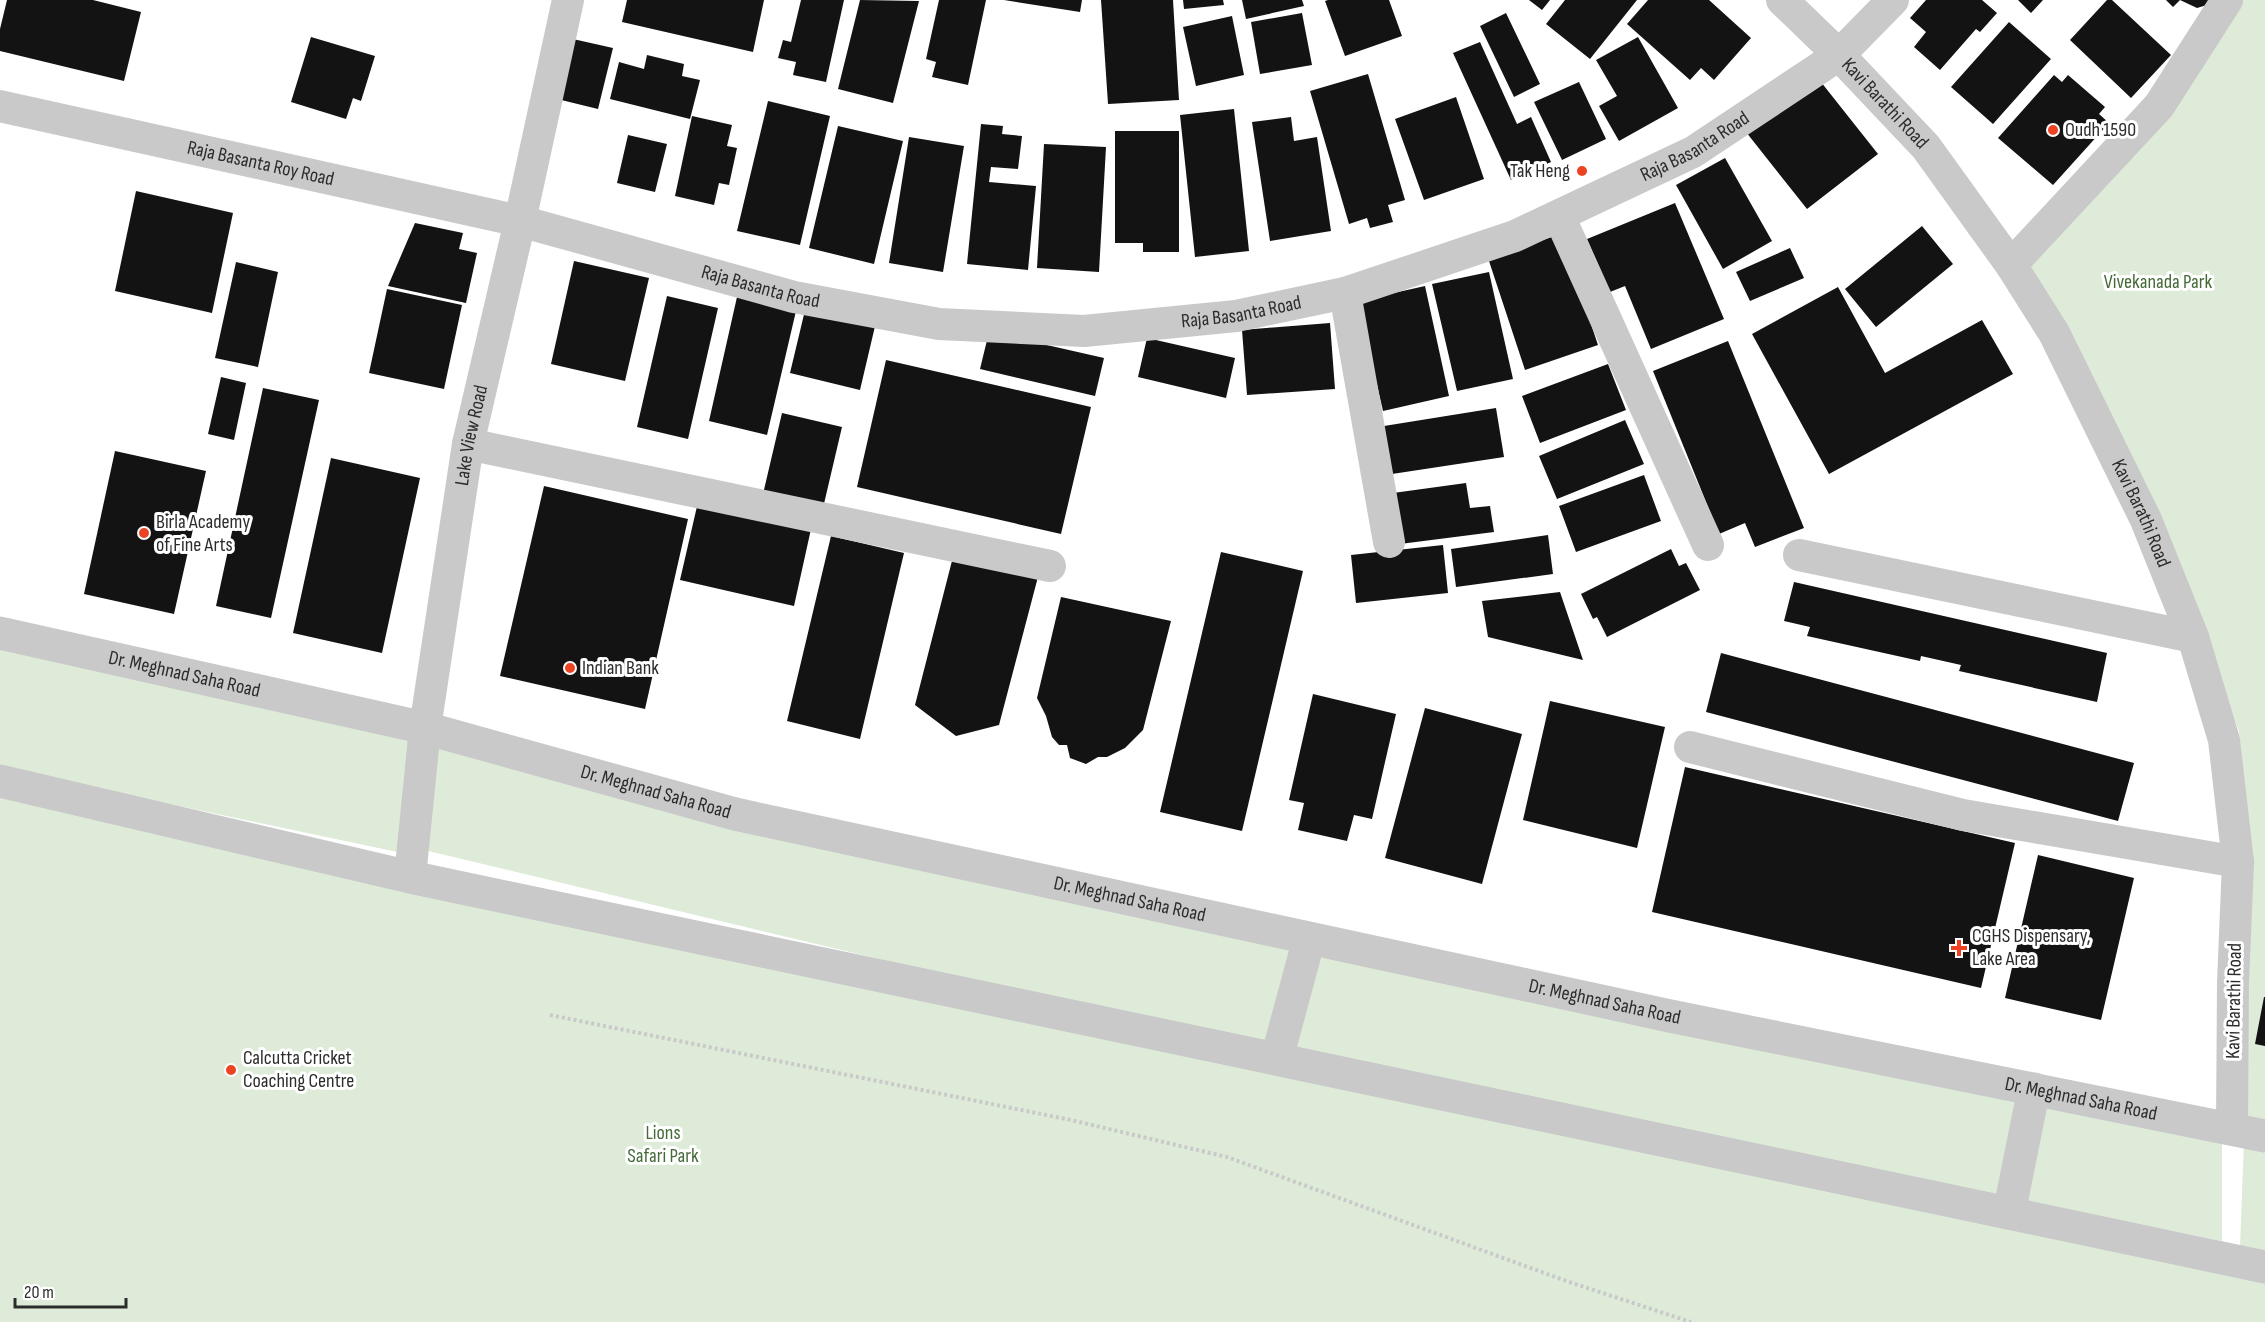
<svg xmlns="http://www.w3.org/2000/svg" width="2265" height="1322" font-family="'Sofia Sans Condensed',sans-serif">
<rect width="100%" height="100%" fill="#fff"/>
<path fill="#deebd9" d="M2230,0H2265V1121L2245,1117L2252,864L2239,731L2162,534L2029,263Z
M0,649L412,738L402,853L0,768Z
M434,747L2222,1133V1241L1084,1008L424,850Z
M0,785L2265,1272V1322H0Z
M2244,1140L2265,1145V1252L2240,1247Z"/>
<path fill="#131313" d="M7,0H93L141,12L124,81L0,51V29Z
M627,0H764L753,52L622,22Z
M801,0H844L826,82L793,75L796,62L778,58L783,40L791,42Z
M860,0L919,1L893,103L838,89Z
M939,0H986L968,85L932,77L936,62L926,59Z
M1004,0H1082L1080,12Z
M1101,0H1173L1179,100L1108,104Z
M1183,0H1223L1224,5L1184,9Z
M1242,0H1302L1304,6L1246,19Z
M1328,0H1389L1402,36L1345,56L1325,1Z
M1529,0H1550L1542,10Z
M1565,0H1637L1590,59L1546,24Z
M1648,0H1709L1751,38L1714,80L1701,68L1690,80L1627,24Z
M1926,0H1982L1997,13L1980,32L1976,29L1940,70L1914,47L1926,32L1910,18Z
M2018,0H2043L2031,13Z
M2107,0H2112L2171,55L2131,98L2070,40Z
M2166,0H2209L2207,5L2197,8L2180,0L2173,7Z
M1302,13L1312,65L1260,74L1251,22Z
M1506,13L1540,84L1514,97L1480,26Z
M1232,16L1244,75L1196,86L1183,27Z
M2009,22L2051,59L1993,124L1951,87Z
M311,37L375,56L361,101L353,98L346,119L291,102Z
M564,37L613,48L598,109L549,97Z
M1638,37L1678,108L1619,141L1599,106L1617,96L1596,60Z
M1480,42L1517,124L1531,117L1551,162L1511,180L1453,53Z
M647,55L684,64L682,76L700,80L690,119L610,99L619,62L644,69Z
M1368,74L1405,200L1388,205L1393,222L1370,228L1367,218L1349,224L1310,91Z
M2054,75L2062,82L2068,75L2105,107L2099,114L2109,123L2053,185L1998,138Z
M1817,77L1878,154L1807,209L1746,132Z
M1579,82L1606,139L1562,160L1534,102Z
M1456,97L1484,179L1424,200L1395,119Z
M768,101L830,116L800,245L737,231Z
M1234,109L1249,251L1195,257L1180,115Z
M692,116L732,125L727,146L737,148L729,185L719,183L714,205L675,196Z
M1291,117L1294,141L1317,137L1331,231L1270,241L1252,122Z
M981,124L1003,126L1002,134L1022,136L1018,169L991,167L989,182L1036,186L1028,270L967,264Z
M838,126L903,141L874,264L809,248Z
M1115,131H1179V252H1143V243H1115Z
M628,135L667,144L655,192L617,183Z
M909,137L964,146L943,272L889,263Z
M1044,144L1106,147L1099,272L1037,268Z
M1725,158L1772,241L1723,269L1676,185Z
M136,191L233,213L212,313L115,291Z
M1675,203L1724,319L1651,349L1625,286L1610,292L1587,239Z
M415,223L463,233L459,249L477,253L466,303L388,286Z
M1922,226L1953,264L1876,327L1845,289Z
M1561,234L1598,345L1525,370L1488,258Z
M1790,248L1804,278L1750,301L1736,272Z
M574,261L649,278L625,381L551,364Z
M236,262L278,272L258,367L215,358Z
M1489,272L1513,379L1457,391L1432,284Z
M1425,286L1449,396L1383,411L1358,301Z
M1838,287L1885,373L1982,320L2013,374L1829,474L1752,334Z
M387,289L462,305L444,389L369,373Z
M667,296L718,308L688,439L637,427Z
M737,297L796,311L767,435L709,421Z
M806,306L876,322L860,390L790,373Z
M1330,323L1335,389L1247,395L1242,330Z
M989,332L1104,358L1095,396L980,369Z
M1147,338L1235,358L1226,398L1138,377Z
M1728,341L1804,528L1755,547L1745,523L1719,534L1653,371Z
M886,360L1091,407L1061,534L857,487Z
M1608,364L1626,410L1540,443L1522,396Z
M221,377L246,383L234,440L208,434Z
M263,388L319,400L271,618L216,606Z
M1496,408L1504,457L1392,474L1384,426Z
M782,413L842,427L823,508L763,494Z
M1625,420L1644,464L1557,499L1539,456Z
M115,451L206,471L174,614L84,594Z
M331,458L420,478L382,653L293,633Z
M1644,475L1661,521L1576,552L1559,506Z
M1466,483L1470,508L1490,506L1494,532L1400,544L1393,493Z
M544,486L688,519L645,709L500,676Z
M698,502L811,529L794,606L680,580Z
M1548,535L1553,574L1456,587L1451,549Z
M831,536L904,553L860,739L787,721Z
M1443,545L1448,593L1356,603L1351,555Z
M1671,549L1679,566L1686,563L1700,590L1607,637L1597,617L1593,619L1581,594Z
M1221,552L1303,571L1242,831L1160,812Z
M954,553L1039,573L999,725L956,736L915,705Z
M1794,582L2107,653L2097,702L1959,671L1961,665L1921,656L1920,661L1807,636L1810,627L1784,621Z
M1560,592L1583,660L1488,637L1482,601Z
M1061,597L1171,621L1143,730L1125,748L1107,757H1098L1086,764L1070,758L1067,745H1059L1052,737L1046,716L1037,698Z
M1721,653L2134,763L2118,821L1706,712Z
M1313,694L1396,714L1372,819L1354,815L1347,841L1298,830L1304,803L1289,800Z
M1550,701L1665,727L1637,848L1523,820Z
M1425,708L1522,734L1482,884L1385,858Z
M1685,767L2015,843L1981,988L1652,912Z
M2038,855L2134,878L2101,1020L2005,998Z
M2264,997H2265V1046L2255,1044Z"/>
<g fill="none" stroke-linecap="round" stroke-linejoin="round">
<path stroke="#c9c9c9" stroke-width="4" stroke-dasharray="3 3" stroke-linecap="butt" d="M550,1015L1071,1120L1227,1157L1569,1282L1691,1322"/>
<g stroke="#c9c9c9" stroke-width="32">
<path id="s1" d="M1782,0L1839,55L1926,147L2011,265L2054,333L2146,520L2193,637L2224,740L2238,862L2233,983L2232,1129"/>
<path id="s2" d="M0,106L520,221L794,297L939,324L1084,331L1236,316L1345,293L1515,236L1693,152L1839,55L1893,0"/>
<path d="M1559,216L1708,545"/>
<path d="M2011,265L2159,106L2227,0"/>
<path d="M1345,293L1389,542"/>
<path d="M468,444L1050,566"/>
<path d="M1799,555L2193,637"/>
<path d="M1690,747L1963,815L2238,862"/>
<path id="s3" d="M410,877L425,728L468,444L520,221L568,0"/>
</g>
<g stroke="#c9c9c9" stroke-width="33">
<path id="s4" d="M0,633L425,728L735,814L1670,1016L2265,1136"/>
<path d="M0,781L410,877L2265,1267"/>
<path d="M1277,1058L1309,939"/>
<path d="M2009,1213L2034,1089"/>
</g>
</g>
<g fill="#ee4323" stroke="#fff" stroke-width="2">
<circle cx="2053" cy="130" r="6"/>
<circle cx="1582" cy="171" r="6"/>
<circle cx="144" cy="533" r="6"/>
<circle cx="570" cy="668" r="6"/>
<path d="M1956 939h6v6h6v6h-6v6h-6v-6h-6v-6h6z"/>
<circle cx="231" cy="1070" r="6"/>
</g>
<g text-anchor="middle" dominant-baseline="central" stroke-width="6" stroke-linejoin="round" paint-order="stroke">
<g font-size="20" fill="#2c2c2c" stroke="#fff">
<text stroke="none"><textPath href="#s1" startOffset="146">Kavi Barathi Road</textPath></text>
<text stroke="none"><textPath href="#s2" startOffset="1754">Raja Basanta Road</textPath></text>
<text stroke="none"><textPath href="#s2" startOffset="267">Raja Basanta Roy Road</textPath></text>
<text stroke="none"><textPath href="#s2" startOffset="782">Raja Basanta Road</textPath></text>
<text stroke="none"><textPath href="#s2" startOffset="1268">Raja Basanta Road</textPath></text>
<text stroke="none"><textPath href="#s3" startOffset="446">Lake View Road</textPath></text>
<text stroke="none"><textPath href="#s1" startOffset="632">Kavi Barathi Road</textPath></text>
<text stroke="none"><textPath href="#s4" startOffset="189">Dr. Meghnad Saha Road</textPath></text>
<text stroke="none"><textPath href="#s4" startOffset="675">Dr. Meghnad Saha Road</textPath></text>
<text stroke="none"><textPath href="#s4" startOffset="1161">Dr. Meghnad Saha Road</textPath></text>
<text transform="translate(2234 1001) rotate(-89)">Kavi Barathi Road</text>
<text stroke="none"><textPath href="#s4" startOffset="1647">Dr. Meghnad Saha Road</textPath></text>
<text stroke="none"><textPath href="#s4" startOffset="2133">Dr. Meghnad Saha Road</textPath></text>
</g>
<g font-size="20" fill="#2c2c2c" stroke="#fff" text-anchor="start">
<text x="2065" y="130">Oudh 1590</text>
<text x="1570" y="171" text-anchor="end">Tak Heng</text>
<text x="156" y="522">Birla Academy<tspan x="156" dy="23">of Fine Arts</tspan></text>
<text x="582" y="668">Indian Bank</text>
<text x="1972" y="936">CGHS Dispensary,<tspan x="1972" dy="23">Lake Area</tspan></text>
<text x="243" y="1058">Calcutta Cricket<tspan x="243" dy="23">Coaching Centre</tspan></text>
</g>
<g font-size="20" fill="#446a38" stroke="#fff">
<text x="2158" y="282">Vivekanada Park</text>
<text x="663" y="1133">Lions<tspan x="663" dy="23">Safari Park</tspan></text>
</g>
</g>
<path d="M15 1298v9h111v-9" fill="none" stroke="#2c2c2c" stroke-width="3"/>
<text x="24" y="1298" font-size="18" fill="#2c2c2c" stroke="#ffffff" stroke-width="4.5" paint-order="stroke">20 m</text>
</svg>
